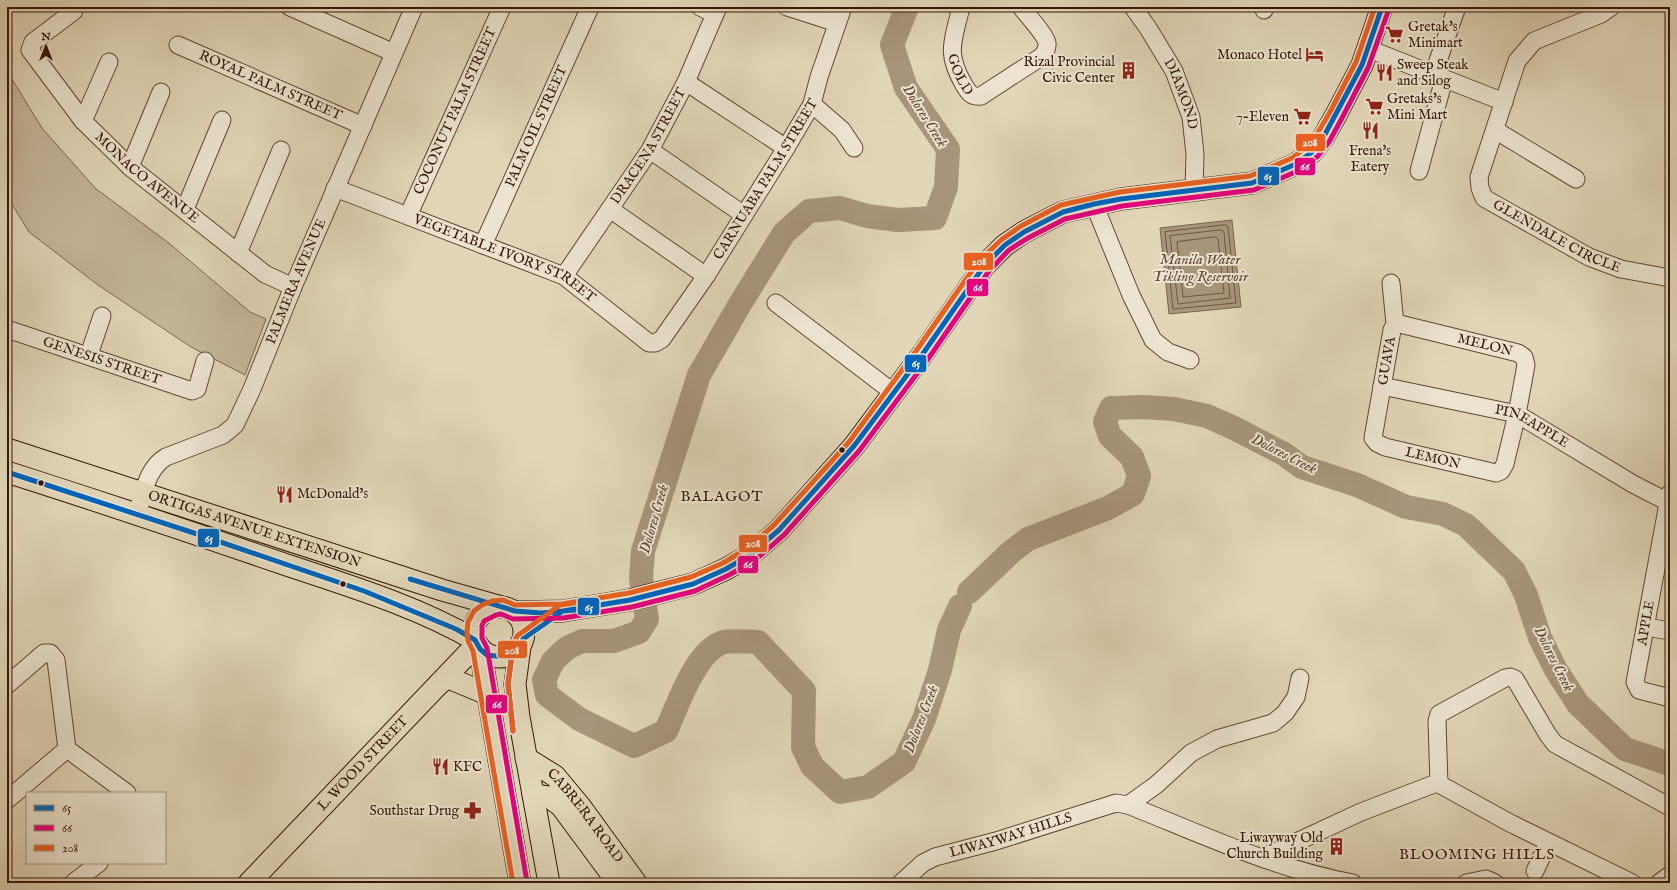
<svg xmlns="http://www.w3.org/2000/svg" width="1677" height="890" font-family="'IM FELL English',serif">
<rect width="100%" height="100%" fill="#e1d6b8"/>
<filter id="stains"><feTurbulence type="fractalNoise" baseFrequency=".005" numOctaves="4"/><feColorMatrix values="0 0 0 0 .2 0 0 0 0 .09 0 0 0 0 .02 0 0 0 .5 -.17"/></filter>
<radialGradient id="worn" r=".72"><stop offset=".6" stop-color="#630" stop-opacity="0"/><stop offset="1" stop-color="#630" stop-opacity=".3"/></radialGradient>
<path fill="#c4b69a" stroke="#7d6650" d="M7,71L42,128L95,188L170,244L250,312L266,319L245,375L191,347L98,285L29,232L7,196Z"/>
<path fill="#a7957b" stroke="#7a634c" d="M1232,220L1241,307L1169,314L1160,228Z"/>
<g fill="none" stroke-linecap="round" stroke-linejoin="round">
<path stroke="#6e5640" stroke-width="1" d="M1226,225L1228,227L1236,303L1173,309L1165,232Z
M1222,230L1224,232L1230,298L1178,304L1170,236Z
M1216,237L1218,239L1224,293L1183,297L1177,242Z"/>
<path stroke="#a7957b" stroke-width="24" d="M907,7L892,45L906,88L948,149L946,187L935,218L898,220L867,216L840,208L809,211L784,233L740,304L699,375L643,551L641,579L647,619L639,632L614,641H582L567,648L553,661L544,680L547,695L579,719L634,746L666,731C677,707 696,649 724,642C734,640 748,642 758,642L804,691L803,747L812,766L840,792L868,787L904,762L924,719L940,670L949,630L960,606
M969,592L1011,552L1028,539L1108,508L1133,494L1139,476L1132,457L1110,436L1105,422L1111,408L1143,407L1174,409L1207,416L1236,429L1284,454L1302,467L1357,485L1406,507L1443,514L1466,525L1514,571L1526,595L1540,638L1556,670L1578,704L1625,749L1670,764"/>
<defs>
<g id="minor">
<path d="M290,7L394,53"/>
<path d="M700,7L715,14"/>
<path d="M787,7L837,23"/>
<path id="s1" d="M961,7C953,42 945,52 964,85C969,93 971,97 981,96L1041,57C1044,54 1048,48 1047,43C1045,34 1027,15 1021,7"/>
<path id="s2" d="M1133,7L1148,28L1174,71L1191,117L1195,154L1194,191"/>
<path d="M1263,7L1264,10"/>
<path id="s3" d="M1611,7L1601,14L1534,41L1517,61L1479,177L1480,188L1484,198L1589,257L1621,269L1670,278"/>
<path id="s4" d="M74,11L33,42L30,50L83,121L130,167L265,274L293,287"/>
<path id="s5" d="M178,45L363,126"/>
<path d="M1369,48L1379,53L1504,102"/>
<path d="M1433,75L1457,7"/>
<path d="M686,82L786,148"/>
<path d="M812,104L842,130L854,148"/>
<path d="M83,121L109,62"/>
<path d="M1495,130L1576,179"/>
<path d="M650,150L744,215"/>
<path d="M130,167L161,92"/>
<path d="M1419,171L1444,79"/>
<path id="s6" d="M335,188L564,276L649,343H655L662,339L706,276L786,148L812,104L819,77L843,7"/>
<path d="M1094,204L1131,295L1153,340L1168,352L1190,360"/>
<path d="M185,209L222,120"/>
<path d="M610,209L706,276"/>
<path id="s7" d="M408,216L502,7"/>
<path id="s8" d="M483,245L590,7"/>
<path d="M238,253L281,150"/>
<path id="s9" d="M564,276L650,150L686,82L718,7"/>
<path id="s10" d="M1391,283L1395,324L1392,330L1373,438L1377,443L1385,447L1496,473L1501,471L1505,464L1517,414L1526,365L1524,357L1518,353L1400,324H1395"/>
<path d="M776,303L894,393"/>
<path id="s11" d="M7,329L192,391L197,389L205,361"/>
<path d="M89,355L102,316"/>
<path id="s12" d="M1382,386L1517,414L1633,484L1668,502"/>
<path d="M1670,493L1635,682L1639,690L1670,698"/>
<path id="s13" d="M140,504C145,487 149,467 166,457L223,435L235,425L252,389L293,287L414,7"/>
<path d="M1646,627L1670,631"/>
<path d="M7,685L44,653H50L56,660L67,749L127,793"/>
<path d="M1439,784L1437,721L1439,714L1505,678L1510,677L1515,679L1548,735L1555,744L1670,807"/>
<path d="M7,800L67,749"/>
<path d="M1128,805L1156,785L1191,753L1217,739L1273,723L1285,713L1296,697L1300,678"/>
<path d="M1262,858L1361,812L1434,784H1439L1510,823L1632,883"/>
<path d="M1535,871L1548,843"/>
<path d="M73,883L99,863"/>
<path id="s14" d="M901,883L923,863L935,857L996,841L1116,803L1128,805C1201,834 1275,869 1353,883"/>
<path d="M1466,883L1486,879L1495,883"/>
<path d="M1659,883L1670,875"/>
</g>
<g id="major">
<path id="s15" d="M7,449L442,590L502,607"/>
<path d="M7,472C99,501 190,532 281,563C346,585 415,605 475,640"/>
<circle cx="499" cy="632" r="25"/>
<path d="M514,612L563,611L630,600L693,584L726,569L750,555L779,530L854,446L922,355L984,266L1005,245L1024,232L1063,212L1121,199L1252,183L1296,164L1312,152L1323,138L1336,115L1362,65L1382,7"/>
<path d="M520,647L515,684L519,717L549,883"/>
<path d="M480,649L520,883"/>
<path d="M439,684L445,679H451L487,694"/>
<path id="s16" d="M526,758L555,776L580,806L636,883"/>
<path d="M533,795L549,797L561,806L618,883"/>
<path id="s17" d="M249,883L477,644"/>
</g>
</defs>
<use href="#minor" stroke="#614732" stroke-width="19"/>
<use href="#major" stroke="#361706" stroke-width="23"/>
<use href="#minor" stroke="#ece4d1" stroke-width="17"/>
<use href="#major" stroke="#e1d6b8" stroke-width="21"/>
<defs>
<path id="bus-1" d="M7,472L197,534L364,591L456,629L475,640L480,649L487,655L505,657L520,647L523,639L563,611L630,600L693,584L726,569L750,555L779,530L854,446L922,355L984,266L1005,245L1024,232L1063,212L1094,204L1121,199L1252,183L1296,164L1312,152L1323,138L1362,65L1382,7
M410,579L515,611L541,613L575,610"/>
<path id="bus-2" d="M513,731L508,684L513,646
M527,882L487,648L482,638V626L484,621L496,615L501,614L513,619L563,618L632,607L695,591L729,575L754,561L784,535L859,451L928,359L989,271L1009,250L1028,238L1065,219L1122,206L1254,190L1300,170L1318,156L1329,142L1342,118L1368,68L1389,9"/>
<path id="bus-3" d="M513,731L508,684L513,646L517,636L560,605L574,603
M513,883L473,651L468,641L467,632L468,622L474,611L482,605L492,601L503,600L515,605L562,604L629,593L691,577L723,563L746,549L774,525L849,442L916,351L978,262L1001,240L1021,226L1061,205L1120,192L1250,176L1292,158L1307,147L1317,134L1330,112L1356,62L1375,7"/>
</defs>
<use href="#bus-1" stroke="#ece4d1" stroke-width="8"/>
<use href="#bus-2" stroke="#ece4d1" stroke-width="8"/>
<use href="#bus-3" stroke="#ece4d1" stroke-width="8"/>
<use href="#bus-1" stroke="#0065bd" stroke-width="5"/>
<use href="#bus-2" stroke="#e5007d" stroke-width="5"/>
<use href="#bus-3" stroke="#e96121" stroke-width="5"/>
</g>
<defs>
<symbol id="supermarket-bare" viewBox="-9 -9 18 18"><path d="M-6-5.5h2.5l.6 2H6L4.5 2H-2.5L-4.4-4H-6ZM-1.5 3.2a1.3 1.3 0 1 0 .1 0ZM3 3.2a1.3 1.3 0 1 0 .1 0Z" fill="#8f2418" stroke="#ece4d1" stroke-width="2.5" paint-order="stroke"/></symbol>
<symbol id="hotel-bare" viewBox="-9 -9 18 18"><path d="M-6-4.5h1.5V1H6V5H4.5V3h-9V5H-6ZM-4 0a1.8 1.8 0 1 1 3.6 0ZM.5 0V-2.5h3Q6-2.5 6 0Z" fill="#8f2418" stroke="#ece4d1" stroke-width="2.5" paint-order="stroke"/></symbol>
<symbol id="building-bare" viewBox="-9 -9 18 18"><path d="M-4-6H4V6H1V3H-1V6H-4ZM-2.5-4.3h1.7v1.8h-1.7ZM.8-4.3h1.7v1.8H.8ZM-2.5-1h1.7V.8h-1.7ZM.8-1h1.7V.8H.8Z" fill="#8f2418" stroke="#ece4d1" stroke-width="2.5" paint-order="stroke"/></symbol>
<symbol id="restaurant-bare" viewBox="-9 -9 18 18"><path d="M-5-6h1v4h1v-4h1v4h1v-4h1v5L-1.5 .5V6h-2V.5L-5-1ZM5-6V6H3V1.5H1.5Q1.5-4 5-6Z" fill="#8f2418" stroke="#ece4d1" stroke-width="2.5" paint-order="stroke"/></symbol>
<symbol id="pharmacy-bare" viewBox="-9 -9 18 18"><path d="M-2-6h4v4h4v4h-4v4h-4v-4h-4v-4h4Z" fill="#8f2418" stroke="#ece4d1" stroke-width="2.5" paint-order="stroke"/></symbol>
</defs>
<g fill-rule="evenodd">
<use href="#supermarket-bare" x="1382" y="22" width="25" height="25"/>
<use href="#hotel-bare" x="1302" y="42" width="25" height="25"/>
<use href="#building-bare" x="1116" y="58" width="25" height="25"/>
<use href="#restaurant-bare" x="1372" y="60" width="25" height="25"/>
<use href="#supermarket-bare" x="1362" y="94" width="25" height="25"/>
<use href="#supermarket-bare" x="1290" y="104" width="25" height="25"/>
<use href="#restaurant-bare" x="1358" y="118" width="25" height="25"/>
<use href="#restaurant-bare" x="272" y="482" width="25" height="25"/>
<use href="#restaurant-bare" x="428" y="754" width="25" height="25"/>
<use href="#pharmacy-bare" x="460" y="798" width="25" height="25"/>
<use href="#building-bare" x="1324" y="834" width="25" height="25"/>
</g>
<g fill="#361706" stroke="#ece4d1" stroke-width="1.5">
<circle cx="842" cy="450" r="3.5"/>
<circle cx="41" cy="483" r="3.5"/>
<circle cx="343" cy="584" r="3.5"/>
</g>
<g text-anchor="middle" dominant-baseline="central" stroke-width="4" stroke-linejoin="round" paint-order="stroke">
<g font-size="14" fill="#361706" stroke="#ece4d1" text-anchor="start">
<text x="1408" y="27">Gretak's<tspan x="1408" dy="16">Minimart</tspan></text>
<text x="1302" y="55" text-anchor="end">Monaco Hotel</text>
<text x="1115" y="62" text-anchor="end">Rizal Provincial<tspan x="1115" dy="16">Civic Center</tspan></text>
<text x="1397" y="65">Sweep Steak<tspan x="1397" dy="16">and Silog</tspan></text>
<text x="1387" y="99">Gretaks's<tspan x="1387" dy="16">Mini Mart</tspan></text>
<text x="1289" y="117" text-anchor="end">7-Eleven</text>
<text x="1370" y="151" text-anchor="middle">Frena's<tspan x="1370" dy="16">Eatery</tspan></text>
<text x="297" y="494">McDonald's</text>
<text x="453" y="767">KFC</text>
<text x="459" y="811" text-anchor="end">Southstar Drug</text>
<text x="1323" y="838" text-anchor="end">Liwayway Old<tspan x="1323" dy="16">Church Building</tspan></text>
</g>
<g font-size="14" fill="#361706" stroke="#ece4d1">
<text stroke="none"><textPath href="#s1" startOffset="70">GOLD</textPath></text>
<text stroke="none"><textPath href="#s5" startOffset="101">ROYAL PALM STREET</textPath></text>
<text stroke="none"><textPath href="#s2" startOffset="100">DIAMOND</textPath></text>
<text stroke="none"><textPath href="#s7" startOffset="115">COCONUT PALM STREET</textPath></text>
<text stroke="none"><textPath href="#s8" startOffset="130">PALM OIL STREET</textPath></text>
<text stroke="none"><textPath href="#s9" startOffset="155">DRACENA STREET</textPath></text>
<text stroke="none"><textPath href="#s4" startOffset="234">MONACO AVENUE</textPath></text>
<text stroke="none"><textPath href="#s6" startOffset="558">CARNUABA PALM STREET</textPath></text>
<text stroke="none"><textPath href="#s3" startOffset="337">GLENDALE CIRCLE</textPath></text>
<text stroke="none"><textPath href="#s6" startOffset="184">VEGETABLE IVORY STREET</textPath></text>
<text stroke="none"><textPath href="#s13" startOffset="288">PALMERA AVENUE</textPath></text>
<text transform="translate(1485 345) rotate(14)">MELON</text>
<text stroke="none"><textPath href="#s11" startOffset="100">GENESIS STREET</textPath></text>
<text transform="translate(1387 361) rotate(-80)">GUAVA</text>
<text stroke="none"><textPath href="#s12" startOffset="156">PINEAPPLE</textPath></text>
<text stroke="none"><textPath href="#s10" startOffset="222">LEMON</textPath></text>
<text stroke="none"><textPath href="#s15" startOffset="260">ORTIGAS AVENUE EXTENSION</textPath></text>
<text transform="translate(1646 623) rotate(-80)">APPLE</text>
<text stroke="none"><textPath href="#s17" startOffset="165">L. WOOD STREET</textPath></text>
<text stroke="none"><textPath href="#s16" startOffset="84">CABRERA ROAD</textPath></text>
<text stroke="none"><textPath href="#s14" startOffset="122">LIWAYWAY HILLS</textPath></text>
</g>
<g font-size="15" font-style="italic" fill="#634935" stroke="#ece4d1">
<text transform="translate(925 116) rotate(58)">Dolores Creek</text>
<text x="1200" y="259">Manila Water<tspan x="1200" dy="17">Tikling Reservoir</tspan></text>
<text transform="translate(1284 454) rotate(27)">Dolores Creek</text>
<text transform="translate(654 519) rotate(-74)">Dolores Creek</text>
<text transform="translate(1554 659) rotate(63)">Dolores Creek</text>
<text transform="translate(921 719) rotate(-69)">Dolores Creek</text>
</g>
<g font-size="15" letter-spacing="1" fill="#361706" stroke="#ece4d1">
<text x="722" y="496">BALAGOT</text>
<text x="1477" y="854">BLOOMING HILLS</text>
</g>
</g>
<g stroke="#ece4d1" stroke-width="1.5">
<rect x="1295" y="133" width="31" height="19" rx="4" fill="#e96121"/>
<rect x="1294" y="157" width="22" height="19" rx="4" fill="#e5007d"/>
<rect x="1257" y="166" width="23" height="20" rx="4" fill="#0065bd"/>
<rect x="963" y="252" width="31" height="19" rx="4" fill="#e96121"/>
<rect x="966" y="278" width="23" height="19" rx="4" fill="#e5007d"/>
<rect x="904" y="354" width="23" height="19" rx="4" fill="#0065bd"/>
<rect x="197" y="528" width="23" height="20" rx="4" fill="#0065bd"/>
<rect x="738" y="534" width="30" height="19" rx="4" fill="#e96121"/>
<rect x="737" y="555" width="22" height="19" rx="4" fill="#e5007d"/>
<rect x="577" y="597" width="23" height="19" rx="4" fill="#0065bd"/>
<rect x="497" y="640" width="31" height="19" rx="4" fill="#e96121"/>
<rect x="485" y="694" width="23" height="20" rx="4" fill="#e5007d"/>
</g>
<g font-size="11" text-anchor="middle" font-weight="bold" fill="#fff">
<text x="1310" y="146">208</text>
<text x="1305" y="170">66</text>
<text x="1268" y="180">65</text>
<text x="979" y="265">208</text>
<text x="978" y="291">66</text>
<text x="916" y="367">65</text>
<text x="209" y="542">65</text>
<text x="753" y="547">208</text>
<text x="748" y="568">66</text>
<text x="589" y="611">65</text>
<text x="512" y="654">208</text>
<text x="497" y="708">66</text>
</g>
<rect width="1677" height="890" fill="none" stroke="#e1d6b8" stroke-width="24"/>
<rect x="8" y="8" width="1661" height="874" fill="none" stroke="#361706" stroke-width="2"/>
<rect x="12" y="12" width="1653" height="866" fill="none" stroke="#361706"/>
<rect x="26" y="792" width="140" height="72" fill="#ece4d1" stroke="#a39280"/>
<rect x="34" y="805" width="20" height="6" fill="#0065bd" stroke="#a39280"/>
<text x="62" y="812" font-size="12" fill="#361706">65</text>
<rect x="34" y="825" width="20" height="6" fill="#e5007d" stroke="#a39280"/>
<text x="62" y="832" font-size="12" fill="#361706">66</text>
<rect x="34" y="845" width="20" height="6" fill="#e96121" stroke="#a39280"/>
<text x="62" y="852" font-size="12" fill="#361706">208</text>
<g transform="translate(46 46)" stroke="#ece4d1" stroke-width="3" paint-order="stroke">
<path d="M0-3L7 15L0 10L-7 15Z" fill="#361706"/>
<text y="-6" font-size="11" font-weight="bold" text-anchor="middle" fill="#361706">N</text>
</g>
<rect width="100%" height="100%" filter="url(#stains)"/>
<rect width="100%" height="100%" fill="url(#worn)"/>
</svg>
